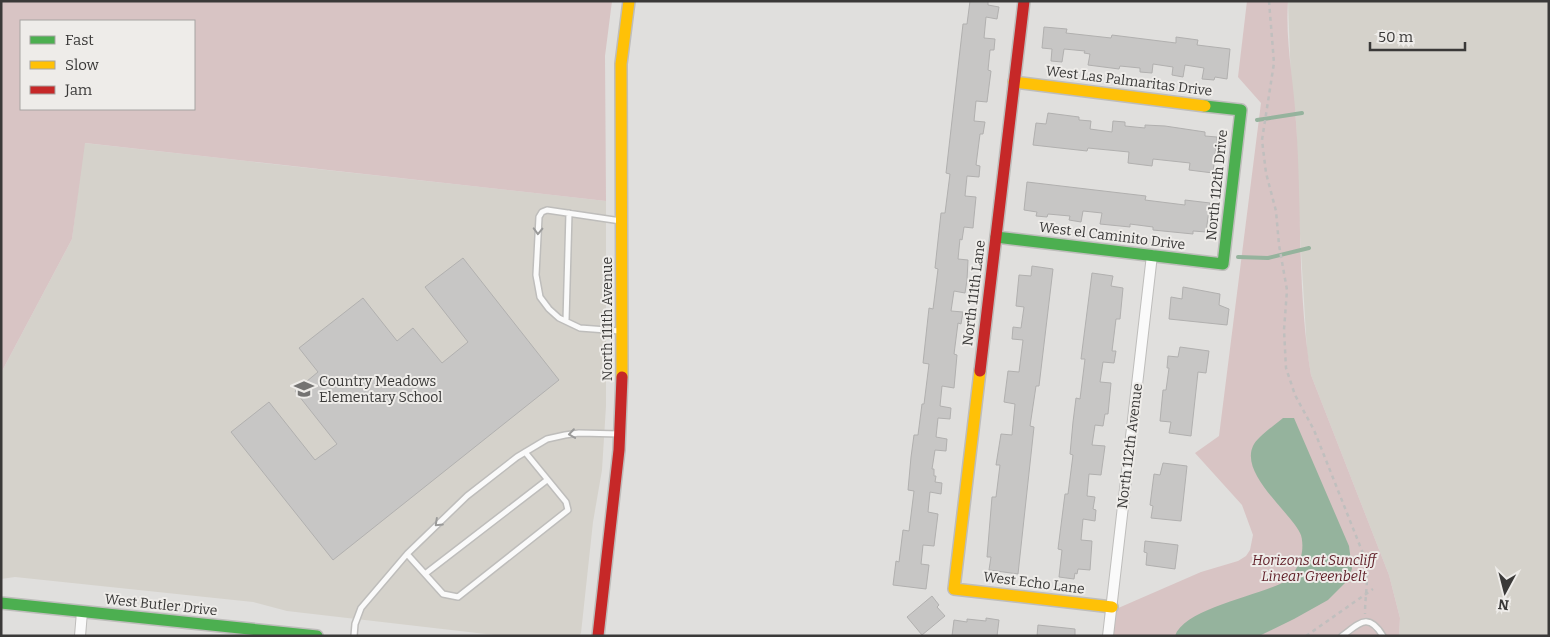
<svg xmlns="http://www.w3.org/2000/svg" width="1550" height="637" font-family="Bitter,serif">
<rect width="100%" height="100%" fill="#e0dfdd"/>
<path fill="#d5d2cb" d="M1288,1H1549V636H1399L1400,618L1389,575L1311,375L1307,351L1299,218L1296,120L1291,83Z
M84,143L606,201V406L602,470L593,522L581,633L579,636H503L287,611L253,602L15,577L1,579V373L72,239Z"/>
<path fill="#d8c4c4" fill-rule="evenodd" d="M1,1H612L605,56L606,201L85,143L72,239L1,373ZM21,21H194V109H21Z
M1247,1H1288C1285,42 1294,82 1296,122C1302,206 1297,292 1311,375L1389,575L1400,618L1399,636H1113L1116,609L1201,572L1238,561L1246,556L1250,550L1253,535L1242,505L1195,453L1219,436L1261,103L1238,77Z"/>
<path fill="#95b39d" d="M1283,418H1294L1349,546L1352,569L1347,581L1328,600L1294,619L1259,636H1175C1184,609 1257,596 1282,583C1292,577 1299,567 1301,556C1303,551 1303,538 1300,533C1290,512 1240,474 1253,446C1257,437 1275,425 1283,418Z"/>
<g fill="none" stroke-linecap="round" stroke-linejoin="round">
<path stroke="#95b39d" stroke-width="4" d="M1257,120L1302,113
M1238,257L1268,258L1309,248"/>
</g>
<path fill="#c7c6c5" stroke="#b1b0af" d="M970,1H988V5L999,7L997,19L986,17L984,38L995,39L994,50H990L988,70L991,71L987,102L976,101L974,121L985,122L983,134H980L976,165L980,166L979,177L967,176L965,196L976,197L974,217L973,228L964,227L962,240L960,239L958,259L968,260L967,280L965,293L954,291L951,311L963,312L961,324L958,323L954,354L957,355L954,388L942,386L940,406L951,408L950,419L938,418L936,437L947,439L946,451L935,450L932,469H934V476H936L935,482L942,483L941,494L930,492L928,512L938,514L934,546L923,545L921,564L929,565L926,589L893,585L896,561L899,562L903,530L909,531L914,491L908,490L911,457L914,435H918L922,404H924L929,364L923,363L929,308L933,309L938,269L935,268L941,213H945L950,174L946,173L963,24H967Z
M1044,27L1067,29L1066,33L1111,38L1112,35L1176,43V37L1198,40L1197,45L1230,49L1227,79L1215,77L1214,80L1202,79L1204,68L1185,65L1183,77L1172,75L1173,67L1153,64L1152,73L1140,72V68L1120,66L1119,69L1088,65L1090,54L1084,53L1085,51L1064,49L1062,62L1051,61L1052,49L1042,48Z
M1048,113L1079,117V120L1091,121L1090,129L1112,132L1113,121L1125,122V126L1145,128V125L1165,126L1205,132V136L1217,137L1213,173L1189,170L1190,163L1153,159L1152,166L1128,163L1129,152L1088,148L1087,151L1033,145L1036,123L1046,124Z
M1027,182L1146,196L1145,200L1185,205V200L1210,203L1206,232L1193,231V234L1153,230V227L1130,224V227L1100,224L1102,213L1083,211L1081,222L1069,220L1070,216L1048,214L1047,217L1036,216L1037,212L1024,210Z
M463,258L559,380L333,560L231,432L269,402L315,460L337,444L295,391L318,372L299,348L363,298L397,341L413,328L442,363L468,342L425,287Z
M1032,266L1053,269L1039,386H1036L1030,426L1034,427L1018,574L989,570L991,557H987L992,497H996L1000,465H996L1001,434L1012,435L1015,404L1004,402L1008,371L1019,372L1023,340L1012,339L1013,327L1021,328L1024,307L1016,306L1019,275L1031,276Z
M1092,273L1113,276L1111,286L1123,288L1120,319H1116L1112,351H1116L1114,363L1103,362L1100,382L1111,383L1108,414H1105L1103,426L1095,425L1092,445L1105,446L1101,475L1089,474L1087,496L1095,497L1093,509L1096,510L1095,521L1083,519L1081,540L1092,541L1090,570L1078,569L1077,574L1075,573L1074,579L1059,577L1062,550L1058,549L1065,494H1068L1073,455L1070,454L1073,422L1076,398L1080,399L1085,359H1081Z
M1183,287L1220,294L1219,305L1229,309L1227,325L1169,319L1171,297L1182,299Z
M1180,347L1209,351L1206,373L1198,372L1191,436L1169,433L1171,422L1160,421L1163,390H1166L1169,368H1167L1168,356L1178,357Z
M1163,463L1187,466L1181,521L1151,518L1153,506L1150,505L1154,474L1160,475Z
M1145,541L1178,545L1175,569L1146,565L1147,553L1144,552Z
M932,596L939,605L937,607L945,616L922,635L907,617Z
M986,618L999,620L997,636H952L954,620L967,622V619L986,621Z
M1038,625L1075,629V636H1037Z"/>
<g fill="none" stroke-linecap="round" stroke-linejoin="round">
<defs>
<path id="lane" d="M566,321L569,213
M620,331L580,328L559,318L549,309L540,297L536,275L539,217L542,212L547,210L621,221
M407,554L443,594L458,597L568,510L566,502L525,452
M425,574L547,480
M354,636L355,624L361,608L407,554L467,496L517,457L547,439L565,435L579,433L620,434
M1342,636C1360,623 1368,612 1383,636"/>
<path id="street" d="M80,636L82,612
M1108,636L1152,255"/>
<path id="fast" d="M996,237L1223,264L1241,110L1205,106
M1,603L317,636"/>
<path id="slow" d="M1014,82L1205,106
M980,371L954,589L1112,607
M622,377L621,64L629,1"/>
<path id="jam" d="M980,371L1024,1
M598,636L619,450L622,377"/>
</defs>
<use href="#lane" stroke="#bebdbb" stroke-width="8"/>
<use href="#street" stroke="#bebdbb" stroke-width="12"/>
<use href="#fast" stroke="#bebdbb" stroke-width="14"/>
<use href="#slow" stroke="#bebdbb" stroke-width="14"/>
<use href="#jam" stroke="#bebdbb" stroke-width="14"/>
<path stroke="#c0bfbe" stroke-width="2.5" stroke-dasharray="4 4" stroke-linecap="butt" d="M1269,1L1274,63L1262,140L1266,173L1276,211L1279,245L1287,290L1284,330L1286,368L1295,395L1314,430L1364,556C1370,577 1365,592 1365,614
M1306,636L1373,589"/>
<use href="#lane" stroke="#fafafa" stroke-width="5"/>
<use href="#street" stroke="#fafafa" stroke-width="10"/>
<use href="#fast" stroke="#4caf50" stroke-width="11"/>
<use href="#slow" stroke="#ffc107" stroke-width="11"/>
<use href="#jam" stroke="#c62828" stroke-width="11"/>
</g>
<defs><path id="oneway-chevron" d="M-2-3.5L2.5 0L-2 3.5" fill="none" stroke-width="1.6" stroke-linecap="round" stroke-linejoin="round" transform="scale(1.25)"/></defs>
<g stroke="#9a9a99">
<use href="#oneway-chevron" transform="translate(538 231) rotate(92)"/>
<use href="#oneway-chevron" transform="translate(572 434) rotate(172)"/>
<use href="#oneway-chevron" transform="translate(438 523) rotate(137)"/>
</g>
<defs>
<symbol id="school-bare" viewBox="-9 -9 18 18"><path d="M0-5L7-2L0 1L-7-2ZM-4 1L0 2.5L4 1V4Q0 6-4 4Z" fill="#747372" stroke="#eeece9" stroke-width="2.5" paint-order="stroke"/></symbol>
</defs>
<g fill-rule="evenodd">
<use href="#school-bare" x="290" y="375" width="28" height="28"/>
</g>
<g text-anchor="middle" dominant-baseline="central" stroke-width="4" stroke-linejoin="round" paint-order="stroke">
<g font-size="14" fill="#3a3938" stroke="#eeece9">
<text transform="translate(1129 81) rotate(7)">West Las Palmaritas Drive</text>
<text transform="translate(1217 185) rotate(-84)">North 112th Drive</text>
<text transform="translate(1112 236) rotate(7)">West el Caminito Drive</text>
<text transform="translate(974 293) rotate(-83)">North 111th Lane</text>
<text transform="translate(607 319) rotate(-90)">North 111th Avenue</text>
<text transform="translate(1130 446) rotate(-83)">North 112th Avenue</text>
<text transform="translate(1034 583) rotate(7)">West Echo Lane</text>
<text transform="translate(161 605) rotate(6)">West Butler Drive</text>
</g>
<g font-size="14" fill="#3a3938" stroke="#eeece9" text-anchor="start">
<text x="319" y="381">Country Meadows<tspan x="319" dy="16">Elementary School</tspan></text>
</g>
<g font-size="14" font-style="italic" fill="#601f28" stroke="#eeece9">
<text x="1314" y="560">Horizons at Suncliff<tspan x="1314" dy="16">Linear Greenbelt</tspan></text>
</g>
</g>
<rect width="1550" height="637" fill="none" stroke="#3a3938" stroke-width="5"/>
<rect x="20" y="20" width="175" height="90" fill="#eeece9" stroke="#a6a4a2"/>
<rect x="30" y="36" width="25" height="8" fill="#4caf50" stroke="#a6a4a2"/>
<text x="65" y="45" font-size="15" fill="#3a3938">Fast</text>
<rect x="30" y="61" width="25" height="8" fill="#ffc107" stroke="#a6a4a2"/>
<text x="65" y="70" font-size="15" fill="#3a3938">Slow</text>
<rect x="30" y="86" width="25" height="8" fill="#c62828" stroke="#a6a4a2"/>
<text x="65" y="95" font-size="15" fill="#3a3938">Jam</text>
<g transform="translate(1505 592) rotate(187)" stroke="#eeece9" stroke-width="4" paint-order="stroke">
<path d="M0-4L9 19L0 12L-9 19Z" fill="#3a3938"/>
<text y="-8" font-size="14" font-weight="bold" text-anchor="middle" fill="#3a3938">N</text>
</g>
<path d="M1370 42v8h95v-8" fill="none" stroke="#3a3938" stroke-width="2.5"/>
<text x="1378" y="42" font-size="15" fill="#3a3938" stroke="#eeece9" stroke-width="4" paint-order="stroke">50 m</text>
</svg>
